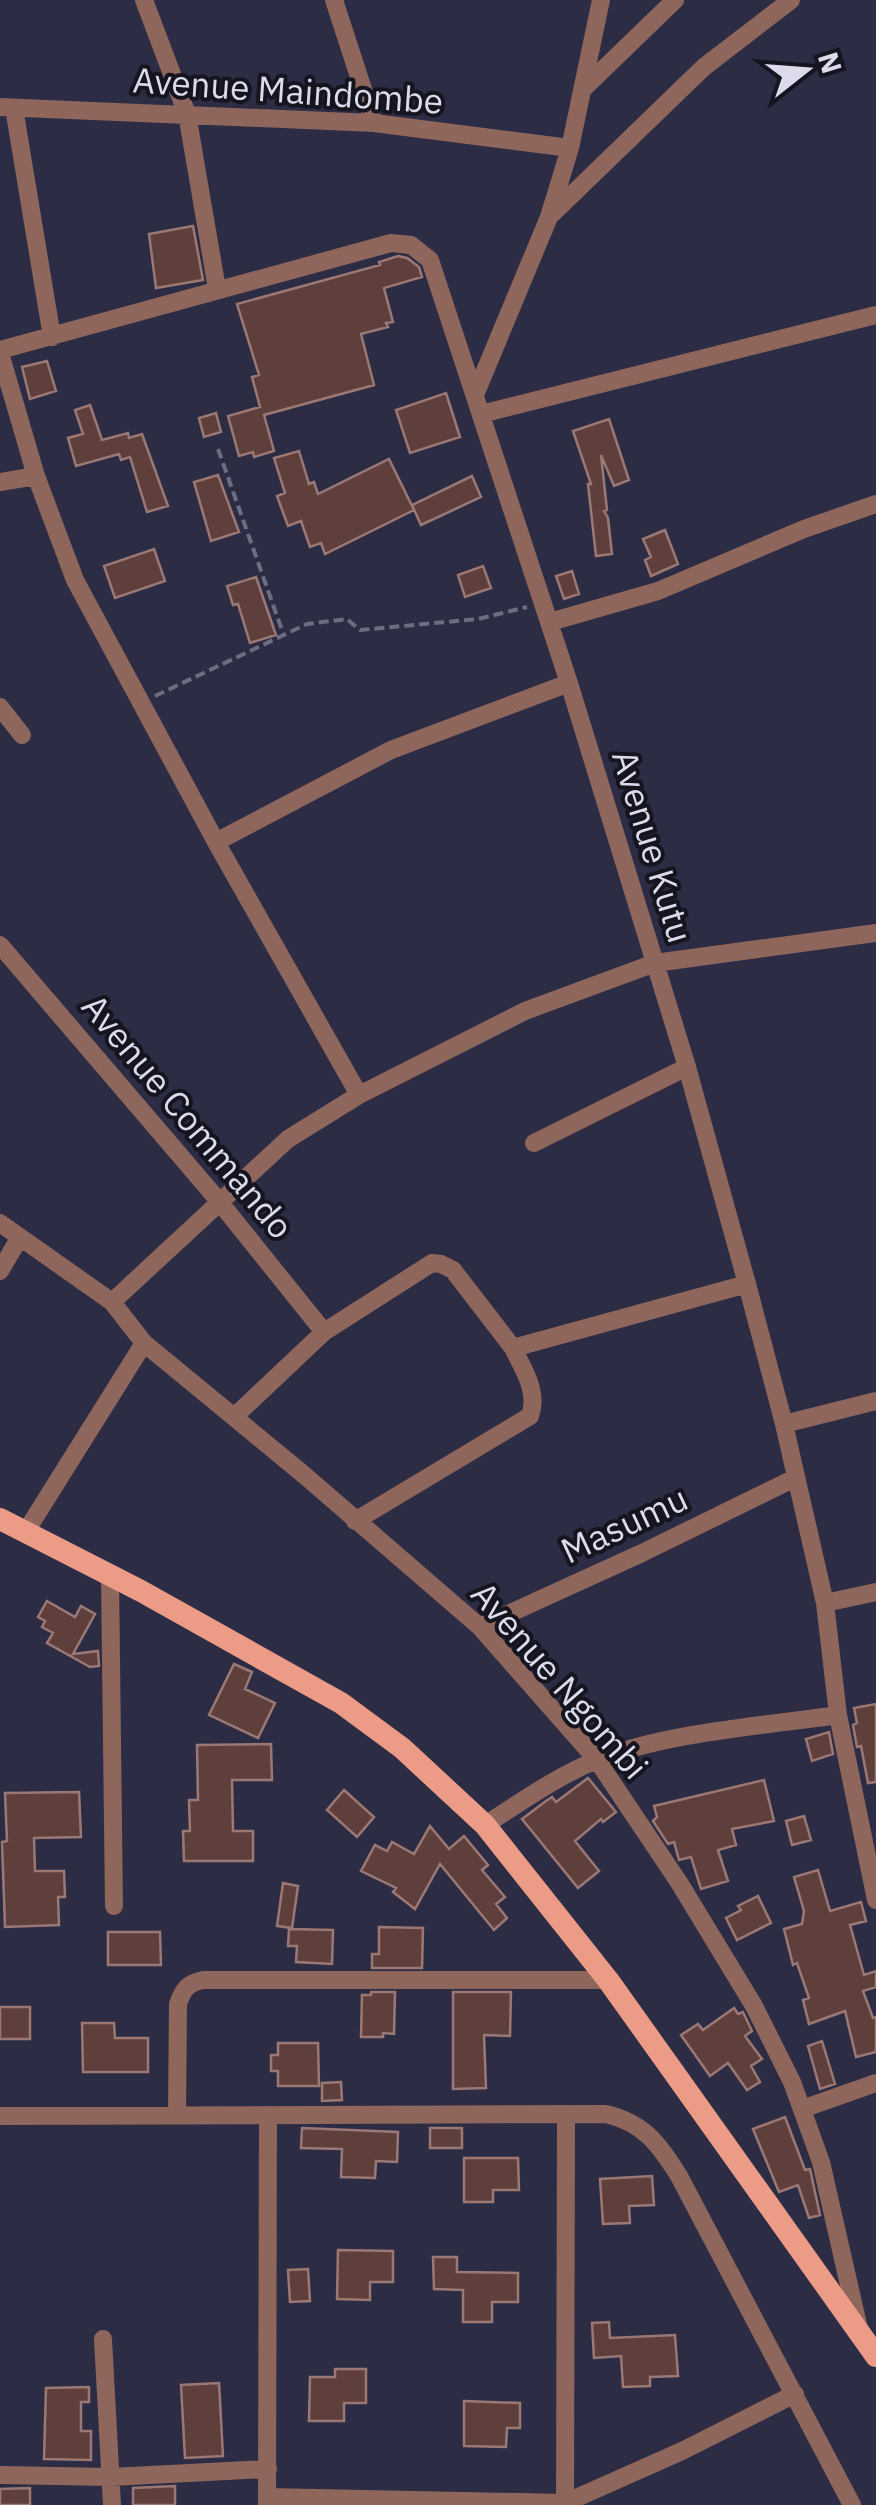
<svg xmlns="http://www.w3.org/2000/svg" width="876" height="2505" font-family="'IBM Plex Sans',sans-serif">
<rect width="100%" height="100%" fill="#2c2c44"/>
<path fill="#5e3f3c" stroke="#9b7874" stroke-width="2.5" d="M193,226L203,280L156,288L149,234Z
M398,256L407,258L419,267L422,277L384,288L393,322L386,323L388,327L361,334L374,385L264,415L274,451L254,457L253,452L239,456L228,416L260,407L252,377L259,375L237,304L380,265L379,262Z
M47,361L56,391L30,399L22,367Z
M446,393L460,437L410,453L396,410Z
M90,405L102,440L128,433L129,438L142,434L168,506L147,512L130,457L121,460L119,454L76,466L68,438L83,434L75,410Z
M216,413L221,432L204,437L199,418Z
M609,419L629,480L614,486L601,455L607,510L604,511L608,518L612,554L596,556L588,484H591L573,431Z
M299,451L309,484L314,482L318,494L389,459L414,510L325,554L321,543L310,547L301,521L288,526L277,496L285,493L274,458Z
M218,475L239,532L211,541L194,482Z
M472,476L481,497L421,525L412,505Z
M665,530L678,564L651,576L645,560L651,557L643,539Z
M154,549L165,581L115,598L104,566Z
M483,566L491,588L465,597L458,575Z
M572,571L579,594L564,599L556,576Z
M256,577L276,635L250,643L238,604L233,605L227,586Z
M47,1601L75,1617L81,1606L95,1614L73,1654L98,1651L99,1666L90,1667L47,1643L53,1633L42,1627L45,1621L38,1617Z
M234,1664L252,1672L245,1689L275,1703L258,1738L209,1715Z
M876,1704V1782L868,1783L861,1746L857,1747L853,1725L857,1723L854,1708Z
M829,1732L833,1754L812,1761L806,1739Z
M271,1744L272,1780H232L233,1831H253V1861H184L183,1831H190L189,1800H198L197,1745Z
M588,1778L616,1812L603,1822L601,1819L575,1841L599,1871L578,1888L522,1819L546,1801L552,1797L556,1802Z
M764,1780L774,1821L732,1829L736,1845L718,1850L728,1881L701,1889L691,1857L679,1860L674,1842L668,1844L653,1821L657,1817L654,1806Z
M344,1790L374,1817L357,1837L327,1810Z
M79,1792L81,1837L34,1838L35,1871H64L65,1897H58L59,1925L5,1927L2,1842L7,1841L5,1793Z
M804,1816L811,1840L792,1845L786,1821Z
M430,1826L449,1849L464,1836L488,1865L482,1870L505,1897L496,1904L507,1918L494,1930L440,1864L415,1909L393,1892L396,1888L361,1871L375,1845L387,1851L392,1842L414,1854Z
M818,1870L830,1911L861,1902L866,1921L850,1925L864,1975L876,1971V1987L863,1991L873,2018L876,2017V2052L856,2057L845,2011L809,2024L803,2000L809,1998L797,1963L793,1965L784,1929L802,1924L804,1911L794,1877Z
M283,1883L298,1886L292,1928L277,1926Z
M758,1896L771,1923L737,1940L726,1918L741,1910L738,1906Z
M379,1927L423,1928L422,1968H372V1954H379Z
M289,1929L333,1930L332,1964L296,1962L297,1946H288Z
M108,1932H160L161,1965H108Z
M371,1992H395L394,2034L383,2033V2037H361L362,1995H371Z
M453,1992H511L510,2036L484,2035L486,2088L453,2089Z
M0,2007H30V2039H0Z
M734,2008L738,2014L743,2012L752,2031L745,2036L762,2059L751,2066L760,2082L747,2090L728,2063L710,2076L681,2035L698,2024L703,2030Z
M82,2023H114L115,2038H148V2072H83Z
M822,2041L835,2084L820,2089L808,2046Z
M278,2043H318L319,2086H278V2071H271V2055H278Z
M341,2082L342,2100L322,2101V2083Z
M785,2117L805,2170L810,2169L820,2215L809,2218L798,2185L779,2192L753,2129Z
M302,2128L398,2132L397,2162L376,2161L375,2178L341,2177L342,2149L301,2148Z
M430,2128H462V2148H430Z
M464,2158H518L519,2190H493V2202H464Z
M652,2176L654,2205L629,2206L630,2223L603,2224L600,2179Z
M338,2250L393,2251V2282H370V2300L337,2299Z
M433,2257H457V2272L518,2273V2302H492V2322H463V2290L434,2289Z
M308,2269L310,2301L290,2302L288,2270Z
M609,2322L610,2338L675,2335L678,2376L650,2377V2386L623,2387L621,2356L594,2358L592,2323Z
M335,2369H366V2403H344V2421H309L310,2377H335Z
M219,2383L223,2456L185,2458L181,2385Z
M89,2387V2402H81V2431H91V2460L44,2459L46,2388Z
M464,2401L520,2403V2428H507L506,2447L464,2446Z
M175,2486V2505H133V2488Z
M30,2488V2505H0V2489Z"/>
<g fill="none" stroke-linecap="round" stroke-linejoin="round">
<path stroke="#6d6d82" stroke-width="4" stroke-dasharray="10 5" stroke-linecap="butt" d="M218,449L283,633
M155,696L307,624L347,619L360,630L478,619L527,607"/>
<path stroke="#8e665c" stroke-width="18" d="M144,0L187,114L217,289
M334,0L374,123
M584,88L675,0
M0,107L374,123L570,148
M14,108L52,337
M553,213L704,67L791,0
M0,350L391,243L411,245L430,260L569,683L687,1067L747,1284L784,1424L825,1603L838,1715L876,1900
M0,353L36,476L75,580L216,842L359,1095
M475,395L549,217L570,148L601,0
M481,414L876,315
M0,482L36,476
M550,622L658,591L804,529L876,504
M0,707L22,735
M216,842L391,750L569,683
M0,945L218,1200L324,1332
M534,1143L687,1067
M0,1223L112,1302L144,1343L303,1474L480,1627L597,1760L680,1884L754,2006L792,2082L821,2162L859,2329
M0,1271L20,1237
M112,1302L288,1139L359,1095L525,1011L655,963L876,933
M234,1417L324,1332L432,1263L441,1264L453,1270L513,1348L747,1284
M784,1424L876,1401
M355,1521L530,1416C539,1392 523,1369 513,1348
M25,1533L144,1343
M110,1576L114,1906
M825,1603L876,1592
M480,1627L642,1553L795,1478
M485,1825C521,1802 557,1776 597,1760C668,1732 763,1726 838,1715
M802,2109L876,2083
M177,2115L178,2004C183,1989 188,1983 203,1980H608
M0,2116L606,2114C644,2123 659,2144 679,2176L852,2505
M103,2339L112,2505
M0,2475L111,2477L268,2469
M268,2497L565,2503L682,2451L795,2394
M565,2503L566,2114
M267,2505L268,2115"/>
<path stroke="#ec9b87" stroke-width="22" d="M0,1519L141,1591L341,1703L402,1748L485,1825L608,1980L876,2356"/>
</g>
<g text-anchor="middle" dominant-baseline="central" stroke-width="8" stroke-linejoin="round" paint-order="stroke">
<g font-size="35" fill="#dbdbeb" stroke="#151520">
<text transform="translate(288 90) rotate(4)">Avenue Maindombe</text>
<text transform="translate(653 846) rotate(73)">Avenue Kutu</text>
<text transform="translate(188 1116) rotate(50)">Avenue Commando</text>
<text transform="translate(624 1524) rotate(-25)">Masumu</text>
<text transform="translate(560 1680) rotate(49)">Avenue Ngombi</text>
</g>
</g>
<g transform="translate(806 70) rotate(73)" stroke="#151520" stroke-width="8" paint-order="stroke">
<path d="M0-8L18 38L0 25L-18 38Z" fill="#dbdbeb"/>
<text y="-15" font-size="28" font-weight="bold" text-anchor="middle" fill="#dbdbeb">N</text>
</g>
</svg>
